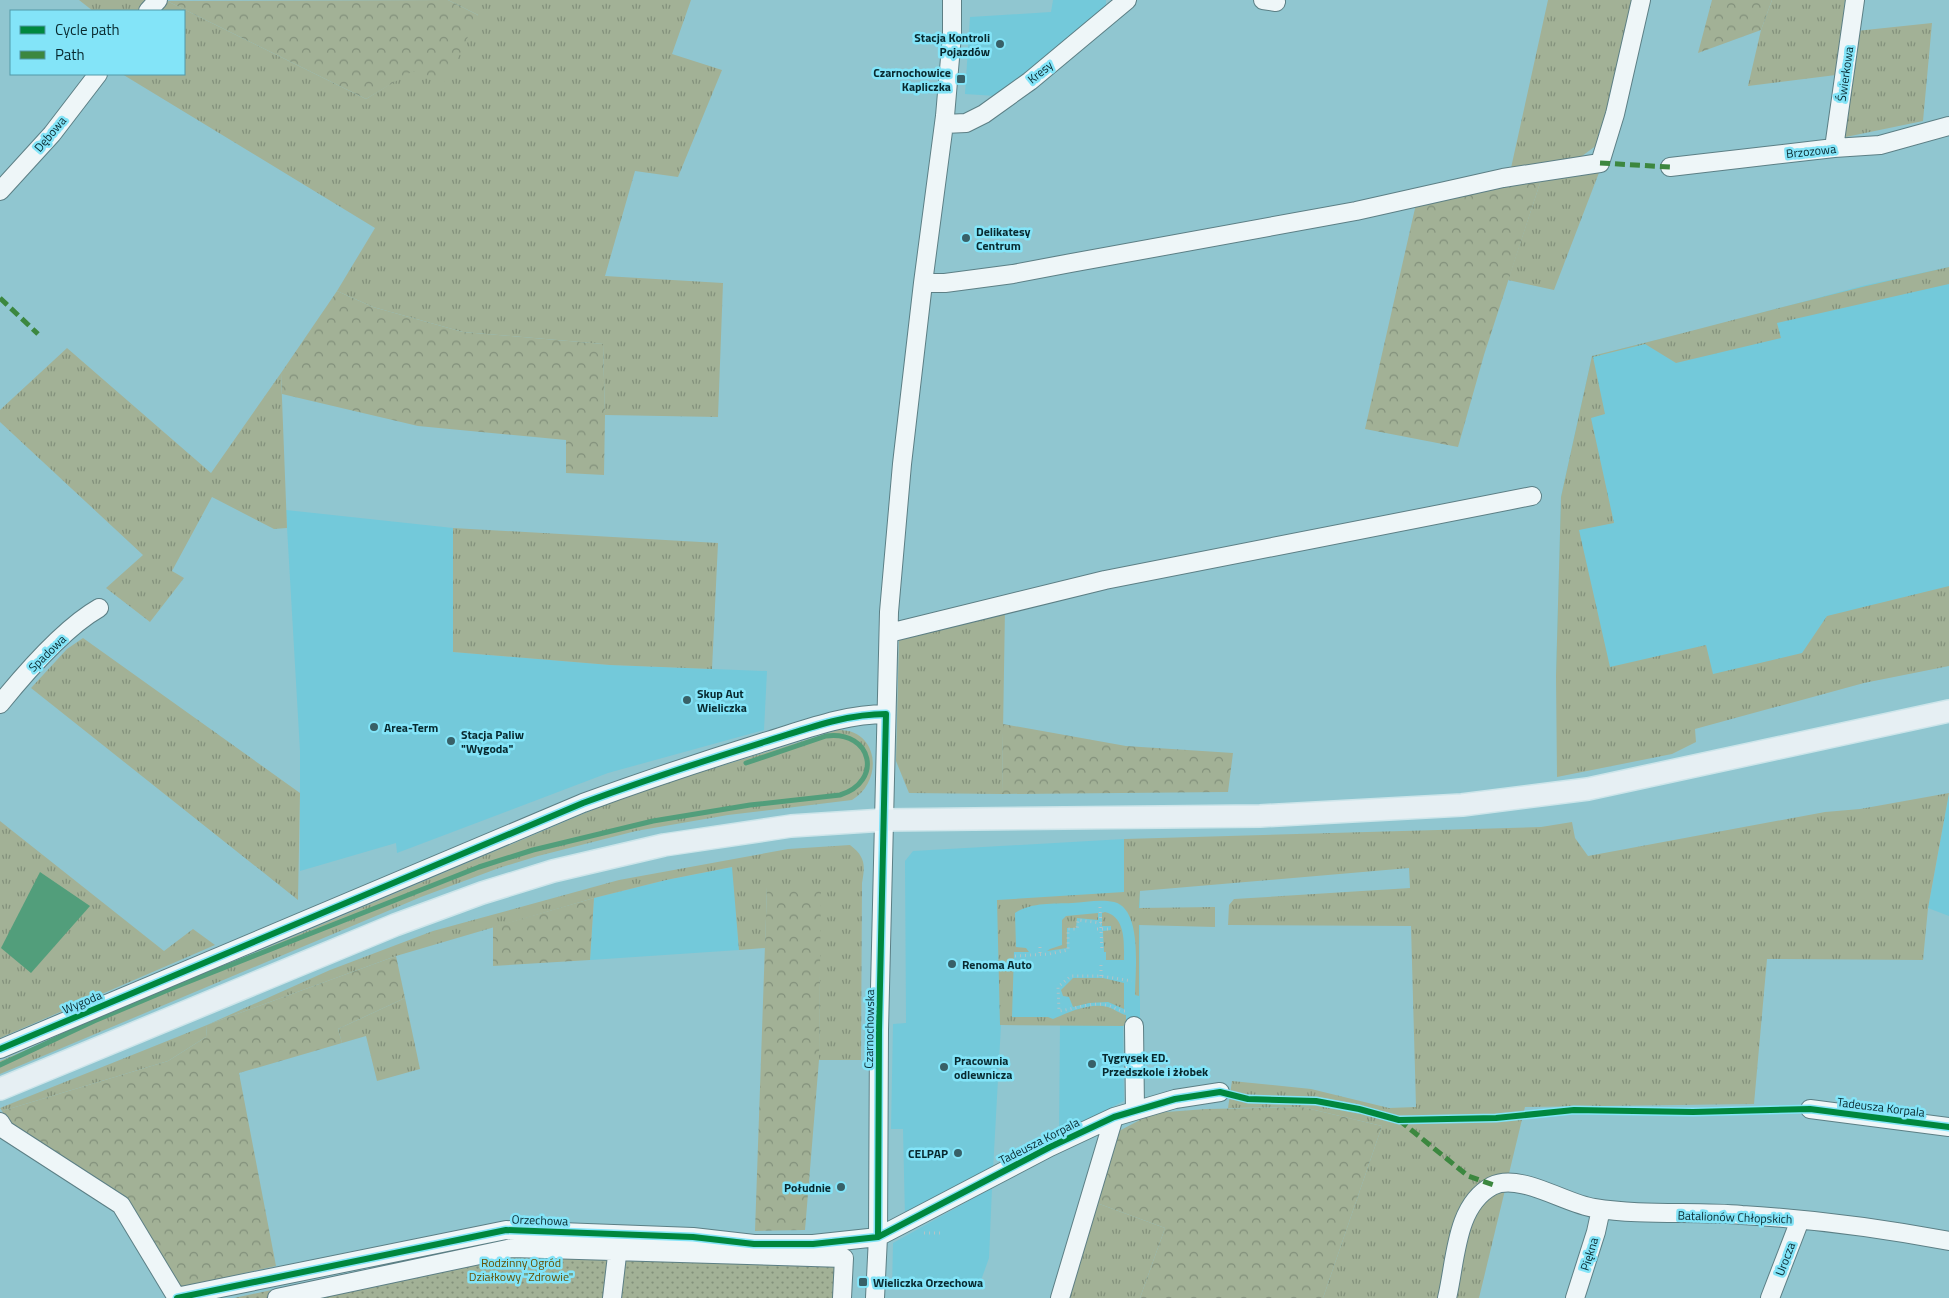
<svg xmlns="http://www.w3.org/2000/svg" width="1949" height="1298" font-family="'Titillium Web',sans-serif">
<defs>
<pattern id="grass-tufts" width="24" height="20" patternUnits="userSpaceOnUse" patternTransform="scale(1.25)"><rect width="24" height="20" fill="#a2b196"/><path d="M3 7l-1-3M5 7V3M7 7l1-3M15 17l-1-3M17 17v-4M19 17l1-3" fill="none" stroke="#82907b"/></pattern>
<pattern id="forest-crowns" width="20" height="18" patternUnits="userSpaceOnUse" patternTransform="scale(1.25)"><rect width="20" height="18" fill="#a2b196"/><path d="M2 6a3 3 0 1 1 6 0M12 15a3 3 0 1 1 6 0" fill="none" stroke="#82907b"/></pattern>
<pattern id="garden-dots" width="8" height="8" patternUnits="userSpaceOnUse" patternTransform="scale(1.25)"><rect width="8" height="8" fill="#a2b196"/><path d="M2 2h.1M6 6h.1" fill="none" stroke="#82907b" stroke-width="1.8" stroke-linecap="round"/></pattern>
</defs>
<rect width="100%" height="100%" fill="#90c6d0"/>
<path fill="#73c9da" d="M1053,0H1106V7L996,96L965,94L970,17L1051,12Z
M1949,267V589L1841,660L1558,724L1556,676L1561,497L1592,356L1697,330L1862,286Z
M286,510L453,528V652L610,665L767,671L764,730L608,773L397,853L396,843L300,871V751Z
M1949,793V916L1928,908Z
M1124,839V892L1140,891V1026H1123L1124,1101L1059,1134L1060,1025H1001L993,1170L905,1218L903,1129H891L893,1024L906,1023L905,861L913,851Z
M733,867L739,950L590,960L594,898L666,880Z
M992,1188L989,1258L979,1286L892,1289L893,1243Z"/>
<path fill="url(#grass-tufts)" d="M79,0H152L141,11H93Z
M448,0H691L672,54L722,70L678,177L635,171L605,276L723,283L718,417L605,415L603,344L463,332L373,307L337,291L375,228L122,74H184V11H158L167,1L366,99L413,70L478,15Z
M1548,0H1635L1606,124L1597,145L1578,159L1511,168Z
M1772,0H1845L1836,75L1748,86L1761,30Z
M1932,23L1923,121L1841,138L1856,31Z
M1600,170L1554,290L1508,280L1541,180Z
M1949,267V284L1777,323L1781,338L1676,363L1645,344L1593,357L1605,414L1591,418L1614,523L1579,530L1610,667L1706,645L1713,674L1802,653L1827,616L1949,586V666L1864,683L1695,729L1696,742L1672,754L1557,777L1556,676L1561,497L1592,356C1711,327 1829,293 1949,267Z
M67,348L211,473L281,373L287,528L274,529L212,497L172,571L184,578L150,622L106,588L143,555L0,422V410Z
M453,528L718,543L712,669L610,665L453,652Z
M1005,609L1002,794L909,793L896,761L899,636Z
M83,638L300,793L298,900L31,688L67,649Z
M838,730C879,729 884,781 852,800L728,815L636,831L538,856L499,868L421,897L0,1074V1061L630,794Z
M1949,793L1928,908L1923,960L1767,959L1754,1104L1525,1107L1479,1298H1323L1382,1126L1302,1107L1228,1108L1232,1081L1311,1089L1389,1108L1416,1107L1411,926L1228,925L1229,905L1234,899L1410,888L1409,868L1140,891L1139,908L1215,907V927L1139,925V996L1135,995C1135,973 1143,909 1114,902C1101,899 1085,902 1072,903C1053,904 1032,902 1015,913L1016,947L1026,948L1029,952H1014L1012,1017H1048L1053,1019C1069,1012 1090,1002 1108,1007C1115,1009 1120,1014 1126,1015V1024L1123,1026L1000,1025L997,900L1124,892V839L1541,827L1572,822L1575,838L1588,856L1825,812L1860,809Z
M0,821L164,951L193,929L215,945L0,1038Z
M850,845C866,857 865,866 862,883L861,1060H819L820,887H767L765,948L739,950L732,867L666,880L594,898L396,956L207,1025L206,1037L168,1061L2,1111L0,1108L207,1025L330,970L433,931L619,880L788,849Z
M1105,912C1126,917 1124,943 1124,960H1106V952H1104L1103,931L1111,930V926H1102V913Z
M1098,913V920L1077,918L1076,928H1067V948L1047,951L1050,949L1062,945V920L1066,916Z
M1073,978H1103L1124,983V1009L1108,1002L1089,1003L1073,1007L1069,997L1063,996L1061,990Z
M405,998L420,1069L377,1081L366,1036L342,1043L338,1029Z
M1094,1202L1165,1228L1140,1298H1065Z"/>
<path fill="url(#forest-crowns)" d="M448,0L478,15L447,82L413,71L366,99L167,1Z
M1712,0H1772L1761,30L1698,53Z
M1541,180L1484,355L1458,447L1365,429L1416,204Z
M337,291L373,307L463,332L603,344L605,415L604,475L566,473V440L418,426L282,394L281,373Z
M1003,724L1126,746L1233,753L1228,792L1002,794Z
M821,886L819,1060L805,1230L755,1231L767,887Z
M594,898L590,960L493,966V927Z
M396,956L405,998L338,1029L342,1043L239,1073L276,1266L174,1289L123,1199L12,1129L2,1111L168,1061L206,1037L207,1025Z
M1302,1107L1382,1126L1323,1298H1140L1165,1228L1094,1202L1119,1131L1153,1113L1206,1109Z"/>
<path fill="url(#garden-dots)" d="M510,1239L851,1255L848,1298H234Z"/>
<path fill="#529e7b" d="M40,872L90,906L31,973L1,948Z"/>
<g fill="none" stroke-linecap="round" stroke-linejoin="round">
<path stroke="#529e7b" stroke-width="5" d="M0,1065L94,1021L175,987L479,867L533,850L653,821L750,805L840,795C883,782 873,730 826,736L746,763"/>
<defs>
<path id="minor" d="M1263,0L1276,2
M148,11L158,0
M944,124L966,123L984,114L1030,81L1127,0
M1834,148L1855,0
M1670,167L1834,148L1880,145L1949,126
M0,191L52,134L98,74
M923,283H945L1013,274L1071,263L1356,211L1503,178L1600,163L1615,114L1641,0
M889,633L1105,580L1532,496
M0,704C26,672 64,628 99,608
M1134,1026L1135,1110
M0,1049L583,803C643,781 703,761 764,742C804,730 844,714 886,714
M1810,1109L1949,1127
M0,1122L5,1130L121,1205L177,1298
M176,1297L506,1230L693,1237L754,1244H813L878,1237L1050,1147L1114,1117L1175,1099L1220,1092
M277,1298L512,1248L844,1258L842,1298
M612,1298L618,1247
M875,1298L878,1237L879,1030L889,612L902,464L923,283L945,116L952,35V0
M1060,1298L1114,1117
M1447,1298C1456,1261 1455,1206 1492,1186C1519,1172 1566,1204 1594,1208C1643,1216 1693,1211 1742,1215C1812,1219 1880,1228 1949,1241
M1575,1298L1596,1232L1601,1209
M1770,1298L1800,1220"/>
<path id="major" d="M0,1089L395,925L482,893L553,871L664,845L791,826L884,820L1260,816L1462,805L1588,789L1949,711"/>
</defs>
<use href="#minor" stroke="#5c7f85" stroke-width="20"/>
<use href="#major" stroke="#cde5ea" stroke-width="24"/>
<path stroke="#b4c3c6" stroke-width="3" stroke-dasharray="1 4" stroke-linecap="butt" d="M1100,907L1102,952
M1097,929H1109
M1040,947V955
M1015,956L1049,954L1068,950V929H1077L1078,920L1101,923
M1101,976V961
M1125,1011C1118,1011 1113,1006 1106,1005C1091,1002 1074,1009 1059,1011L1058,987L1071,976H1101L1132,981
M924,1233H941V1236"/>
<use href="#minor" stroke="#eef6f8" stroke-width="18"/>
<use href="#major" stroke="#e6eff3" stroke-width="21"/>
<path stroke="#3c873f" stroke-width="5" stroke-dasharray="10 5" stroke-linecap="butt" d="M1600,163L1670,167
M0,298L38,334
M1399,1120L1468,1176L1494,1185"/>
<defs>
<path id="cycleway" d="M0,1049L583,803C643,781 703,761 764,742C804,730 844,714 886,714L879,1030L878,1237
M177,1298L506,1230L693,1237L754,1244H813L878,1237L1050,1147L1114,1117L1175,1099L1220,1092L1248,1099L1316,1101L1359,1109L1399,1120L1496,1118L1574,1110L1693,1112L1810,1109L1949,1127"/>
</defs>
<use href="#cycleway" stroke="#83e4f8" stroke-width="9"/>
<use href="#cycleway" stroke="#00873e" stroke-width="6"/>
</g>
<g fill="#386067" stroke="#83e4f8" stroke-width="2">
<circle cx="1000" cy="44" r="5"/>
<rect x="956" y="74" width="10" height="10" rx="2.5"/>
<circle cx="966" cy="238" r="5"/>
<circle cx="687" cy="700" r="5"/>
<circle cx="374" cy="727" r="5"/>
<circle cx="451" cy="741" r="5"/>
<circle cx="952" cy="964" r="5"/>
<circle cx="1092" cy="1064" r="5"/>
<circle cx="944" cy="1067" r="5"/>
<circle cx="958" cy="1153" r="5"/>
<circle cx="841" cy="1187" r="5"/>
<rect x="858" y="1277" width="10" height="10" rx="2.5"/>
</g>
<g text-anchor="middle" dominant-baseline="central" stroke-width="5" stroke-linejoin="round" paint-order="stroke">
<g font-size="12" font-weight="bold" fill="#08292f" stroke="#83e4f8" text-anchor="start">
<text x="990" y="37" text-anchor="end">Stacja Kontroli<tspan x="990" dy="14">Pojazdów</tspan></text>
<text x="951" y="72" text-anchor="end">Czarnochowice<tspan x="951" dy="14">Kapliczka</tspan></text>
<text x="976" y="231">Delikatesy<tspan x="976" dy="14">Centrum</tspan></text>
<text x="697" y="693">Skup Aut<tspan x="697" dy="14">Wieliczka</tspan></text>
<text x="384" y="727">Area-Term</text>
<text x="461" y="734">Stacja Paliw<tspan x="461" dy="14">"Wygoda"</tspan></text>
<text x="962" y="964">Renoma Auto</text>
<text x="1102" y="1057">Tygrysek ED.<tspan x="1102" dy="14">Przedszkole i żłobek</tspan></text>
<text x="954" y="1060">Pracownia<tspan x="954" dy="14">odlewnicza</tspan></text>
<text x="948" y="1153" text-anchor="end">CELPAP</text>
<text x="831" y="1187" text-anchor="end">Południe</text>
<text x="873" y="1282">Wieliczka Orzechowa</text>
</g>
<g font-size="12" fill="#08292f" stroke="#83e4f8">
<text transform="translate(1040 72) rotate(-39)">Kresy</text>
<text transform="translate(1845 74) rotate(-82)">Świerkowa</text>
<text transform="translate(50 134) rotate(-50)">Dębowa</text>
<text transform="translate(1811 151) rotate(-6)">Brzozowa</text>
<text transform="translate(47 653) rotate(-44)">Spadowa</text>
<text transform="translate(82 1002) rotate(-23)">Wygoda</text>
<text transform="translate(869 1029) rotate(-89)">Czarnochowska</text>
<text transform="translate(1881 1107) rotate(7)">Tadeusza Korpala</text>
<text transform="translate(1039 1141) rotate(-27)">Tadeusza Korpala</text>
<text transform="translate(1735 1217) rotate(2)">Batalionów Chłopskich</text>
<text transform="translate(540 1220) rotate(2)">Orzechowa</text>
<text transform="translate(1589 1254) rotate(-73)">Piękna</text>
<text transform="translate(1785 1259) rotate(-69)">Urocza</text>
</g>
<g font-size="12" fill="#665206" stroke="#83e4f8">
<text x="521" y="1262">Rodzinny Ogród<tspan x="521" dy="14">Działkowy "Zdrowie"</tspan></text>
</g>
</g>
<rect x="10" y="10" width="175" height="65" fill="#83e4f8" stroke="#5299a8"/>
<rect x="20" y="26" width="25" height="8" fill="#00873e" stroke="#5299a8"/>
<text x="55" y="35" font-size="15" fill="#08292f">Cycle path</text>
<rect x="20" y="51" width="25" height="8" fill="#3c873f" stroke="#5299a8"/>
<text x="55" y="60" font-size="15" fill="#08292f">Path</text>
</svg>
